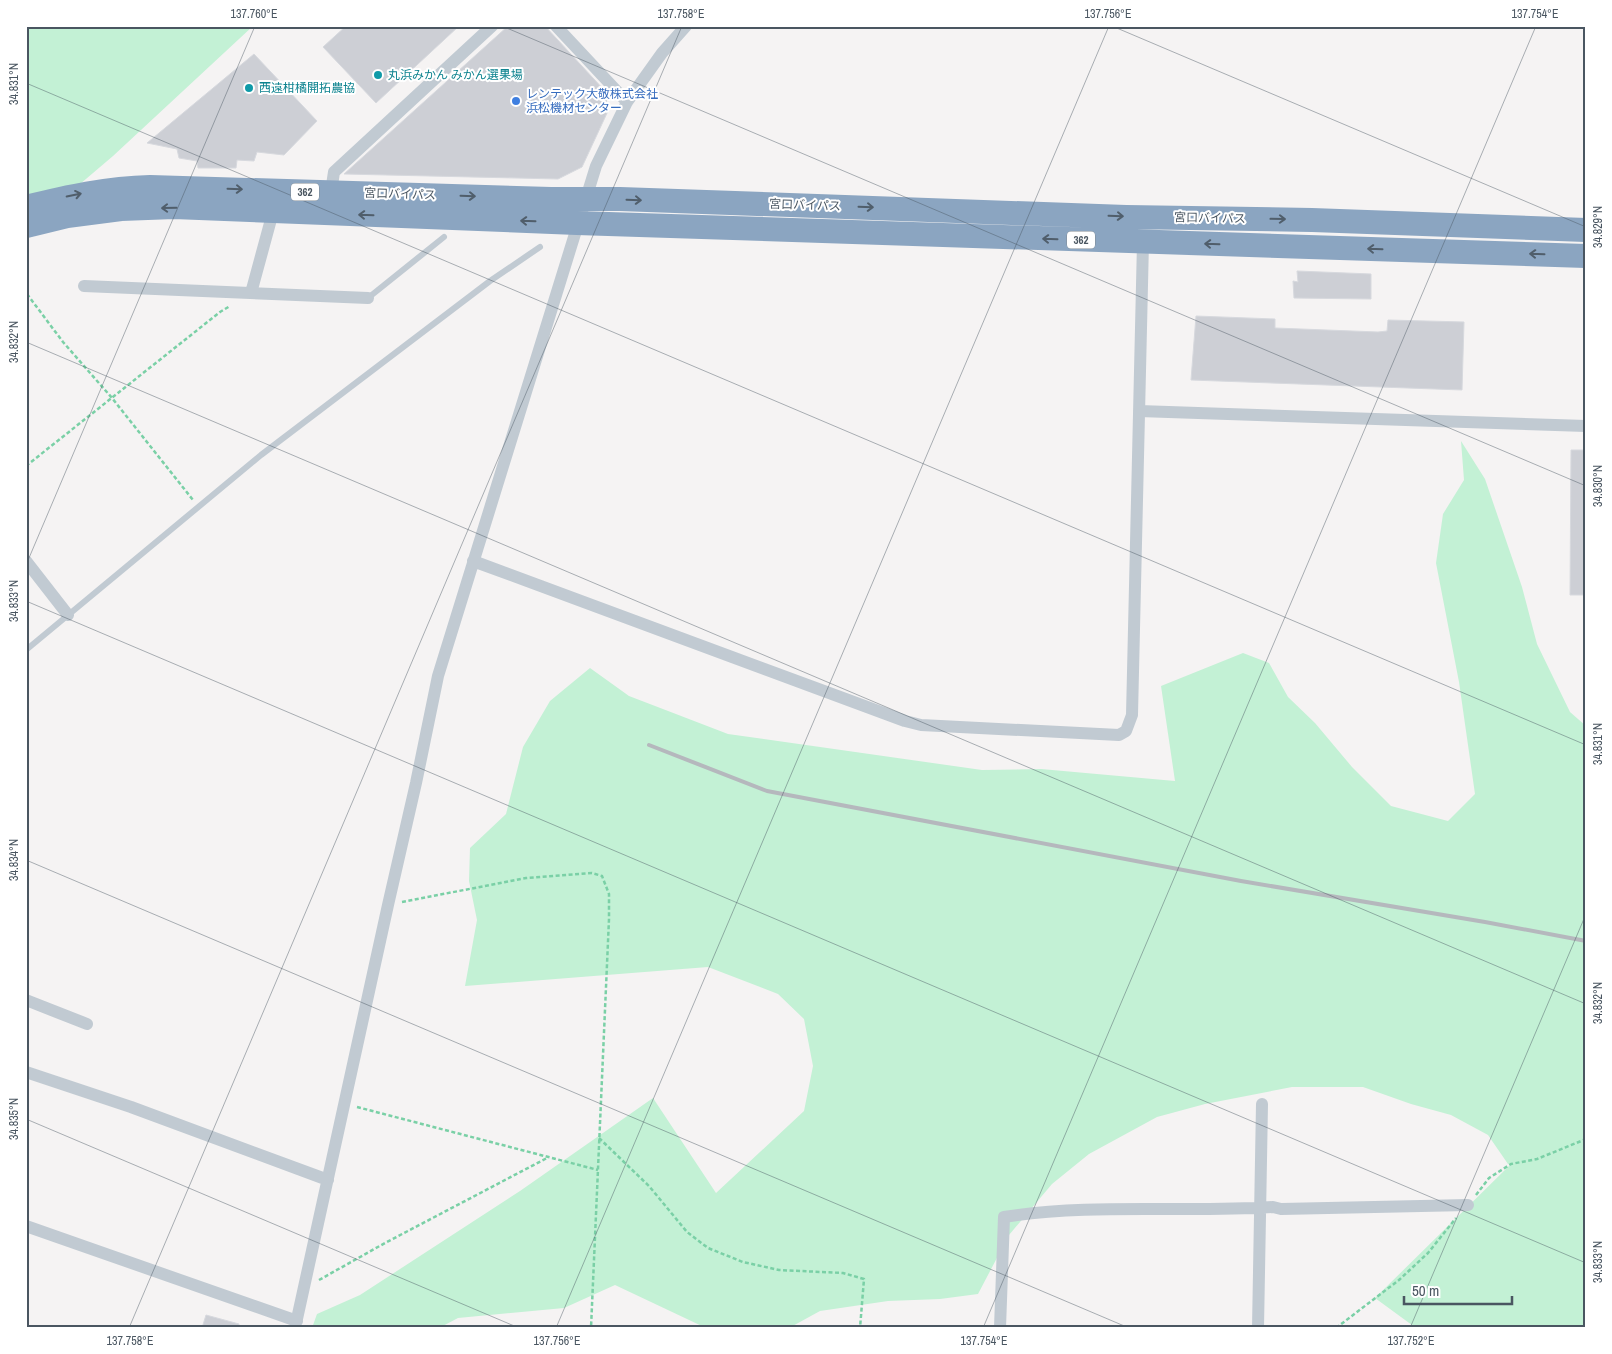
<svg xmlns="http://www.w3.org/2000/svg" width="1612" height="1354" font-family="'Archivo Narrow','Noto Sans JP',sans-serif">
<rect width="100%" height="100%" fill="#f5f3f3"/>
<path fill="#c3f1d5" d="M26,26H253L113,156L26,230Z
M1461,441L1485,479L1522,587L1537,644L1570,712L1586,726V1328H1416L1375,1298L1511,1164H1508L1488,1135L1451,1115L1411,1104L1363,1087H1292L1205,1104L1157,1117L1089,1154L1052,1184L1009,1235L978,1294L940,1299L888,1301L820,1311L789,1328H706L615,1285L564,1308L458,1318L439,1328H312L317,1314L360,1295L520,1191L653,1098L716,1193L804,1111L813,1066L804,1019L778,994L708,967L465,986L477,920L469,881L470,848L506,814L523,747L550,701L590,668L629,696L728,734L982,770L1041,769L1175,781L1161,686L1243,653L1269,663L1288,697L1315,723L1352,767L1391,806L1448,821L1475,794L1459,682L1436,563L1443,514L1464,480Z"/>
<path fill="#cdcfd5" stroke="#d7d9de" d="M346,26H459L376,103L323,47Z
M508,26H545L605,91L608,111L582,167L558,179L344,174Z
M254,54L317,121L284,155L257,152L254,161L237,160L236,168H198L197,161L179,158L177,149L147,143Z
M1297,271L1371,274V299L1294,298L1293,281L1298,282Z
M1196,316L1275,319V328L1378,332L1387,331L1388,320L1464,322L1462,390L1191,380Z
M1571,450H1586V595H1570Z
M206,1315L239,1324V1328H202Z"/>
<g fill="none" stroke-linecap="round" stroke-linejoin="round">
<path stroke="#7ad0a6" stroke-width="2.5" stroke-dasharray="4 2.5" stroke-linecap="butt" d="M27,294L63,342L112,398L193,500
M26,466L220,312L230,306
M402,902L526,878L592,873L602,876L609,894V919L591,1328
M357,1107L598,1170
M599,1138L649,1186L687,1232L708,1248L743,1262L779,1270L843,1273L864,1279L860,1328
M1476,1195L1489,1178L1511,1164L1537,1159L1586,1139
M319,1280L385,1243L547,1158
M1336,1328L1399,1280L1428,1253L1456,1218"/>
<path stroke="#c1cad2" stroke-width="6" d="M368,298L444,237
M26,650L261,455L490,281L540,247"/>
<path stroke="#c1cad2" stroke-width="12" d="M556,26L627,102
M331,192L334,172L492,26
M84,286L368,298
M251,293L273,212
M1139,411L1586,426
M26,561L68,615
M473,561L905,721L921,725L1119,735L1126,731L1132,715L1143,242
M26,1000L87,1024
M26,1072L131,1107L328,1180
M26,1226L297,1321
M295,1328L388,905L416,783L438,676L596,166L627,102L662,53L686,26
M1000,1328L1004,1217C1093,1203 1183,1213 1273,1207L1281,1209L1468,1205
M1258,1328L1262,1104"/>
<path stroke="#8ba5c1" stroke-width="24" d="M26,207C67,197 107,188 150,187L551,199H620L1126,217L1312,220L1586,230
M26,226L67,216L121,209L174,207L577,223L1586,256"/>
<path stroke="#b5b8bd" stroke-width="4" d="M649,745L767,791L1241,881L1485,922L1586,941"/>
</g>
<defs><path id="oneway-shaft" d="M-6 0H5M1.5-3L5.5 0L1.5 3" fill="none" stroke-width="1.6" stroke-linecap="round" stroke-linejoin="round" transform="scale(1.25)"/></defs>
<g stroke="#505e6b">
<use href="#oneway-shaft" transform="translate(235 189) rotate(2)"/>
<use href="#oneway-shaft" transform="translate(74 195) rotate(-12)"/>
<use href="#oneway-shaft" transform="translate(468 196) rotate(2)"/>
<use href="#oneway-shaft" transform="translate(634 200) rotate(2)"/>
<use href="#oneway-shaft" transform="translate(866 207) rotate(2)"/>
<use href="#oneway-shaft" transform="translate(169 208) rotate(179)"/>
<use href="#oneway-shaft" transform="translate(366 215) rotate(-178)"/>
<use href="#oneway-shaft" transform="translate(1116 216) rotate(2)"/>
<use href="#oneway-shaft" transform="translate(1278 219) rotate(1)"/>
<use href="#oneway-shaft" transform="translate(528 221) rotate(-178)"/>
<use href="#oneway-shaft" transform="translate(1050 239) rotate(-178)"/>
<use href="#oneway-shaft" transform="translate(1212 244) rotate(-178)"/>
<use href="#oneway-shaft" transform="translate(1375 249) rotate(-178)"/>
<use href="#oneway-shaft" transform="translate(1537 254) rotate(-178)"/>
</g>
<path fill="none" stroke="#4a5661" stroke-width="1" stroke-opacity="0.45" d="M502,26L1586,486M1112,26L1586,227M26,83L1586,745M26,342L1586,1004M26,565L255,26M26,601L1586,1263M26,860L1129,1328M26,1119L519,1328M129,1328L682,26M556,1328L1109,26M983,1328L1536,26M1410,1328L1586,914"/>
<g fill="#0f9aa8" stroke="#fff" stroke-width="2">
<circle cx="378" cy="75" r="5"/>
<circle cx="249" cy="88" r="5"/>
</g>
<circle fill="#3f7fe0" stroke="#fff" stroke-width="2" cx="516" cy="101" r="5"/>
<g text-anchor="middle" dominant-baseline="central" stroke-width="4" stroke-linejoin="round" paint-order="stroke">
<g fill="#fff" stroke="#808990" stroke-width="1">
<rect x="291" y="183.5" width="28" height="17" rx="4"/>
<rect x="1067" y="231.5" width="28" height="17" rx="4"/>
</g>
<g font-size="11" font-weight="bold" fill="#4a5661">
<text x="305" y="192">362</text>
<text x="1081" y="240">362</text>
</g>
<g font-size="12" fill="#0d838f" stroke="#fff" text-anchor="start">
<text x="388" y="75">丸浜みかん みかん選果場</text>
<text x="259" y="88">西遠柑橘開拓農協</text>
</g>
<g font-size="12" fill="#366cbe" stroke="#fff" text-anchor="start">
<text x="526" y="94">レンテック大敬株式会社<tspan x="526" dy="14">浜松機材センター</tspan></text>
</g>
<g font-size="12" fill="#4a5661" stroke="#fff">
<text transform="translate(400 194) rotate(2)">宮口バイパス</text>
<text transform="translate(805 205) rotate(2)">宮口バイパス</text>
<text transform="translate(1210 218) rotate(1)">宮口バイパス</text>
</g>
</g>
<rect width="1612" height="1354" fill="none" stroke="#ffffff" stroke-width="55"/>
<path d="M1404 1296v8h108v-8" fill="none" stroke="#4a5661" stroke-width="2.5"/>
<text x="1412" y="1296" font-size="15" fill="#4a5661" stroke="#ffffff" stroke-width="4" paint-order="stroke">50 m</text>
<rect x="28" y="28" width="1556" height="1298" fill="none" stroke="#4a5661" stroke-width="2"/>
<g font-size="12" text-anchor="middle" fill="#4a5661">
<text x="254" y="18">137.760°E</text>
<text x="681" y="18">137.758°E</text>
<text x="1108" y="18">137.756°E</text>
<text x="1535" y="18">137.754°E</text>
<text transform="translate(14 84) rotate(-90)" y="4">34.831°N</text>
<text transform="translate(1598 227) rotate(-90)" y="4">34.829°N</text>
<text transform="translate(14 342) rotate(-90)" y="4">34.832°N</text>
<text transform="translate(1598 486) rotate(-90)" y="4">34.830°N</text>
<text transform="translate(14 601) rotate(-90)" y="4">34.833°N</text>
<text transform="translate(1598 744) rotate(-90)" y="4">34.831°N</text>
<text transform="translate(14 860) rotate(-90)" y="4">34.834°N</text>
<text transform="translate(1598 1003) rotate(-90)" y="4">34.832°N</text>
<text transform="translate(14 1119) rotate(-90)" y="4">34.835°N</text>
<text transform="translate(1598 1262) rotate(-90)" y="4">34.833°N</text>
<text x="130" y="1345">137.758°E</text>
<text x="557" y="1345">137.756°E</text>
<text x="984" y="1345">137.754°E</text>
<text x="1411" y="1345">137.752°E</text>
</g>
</svg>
